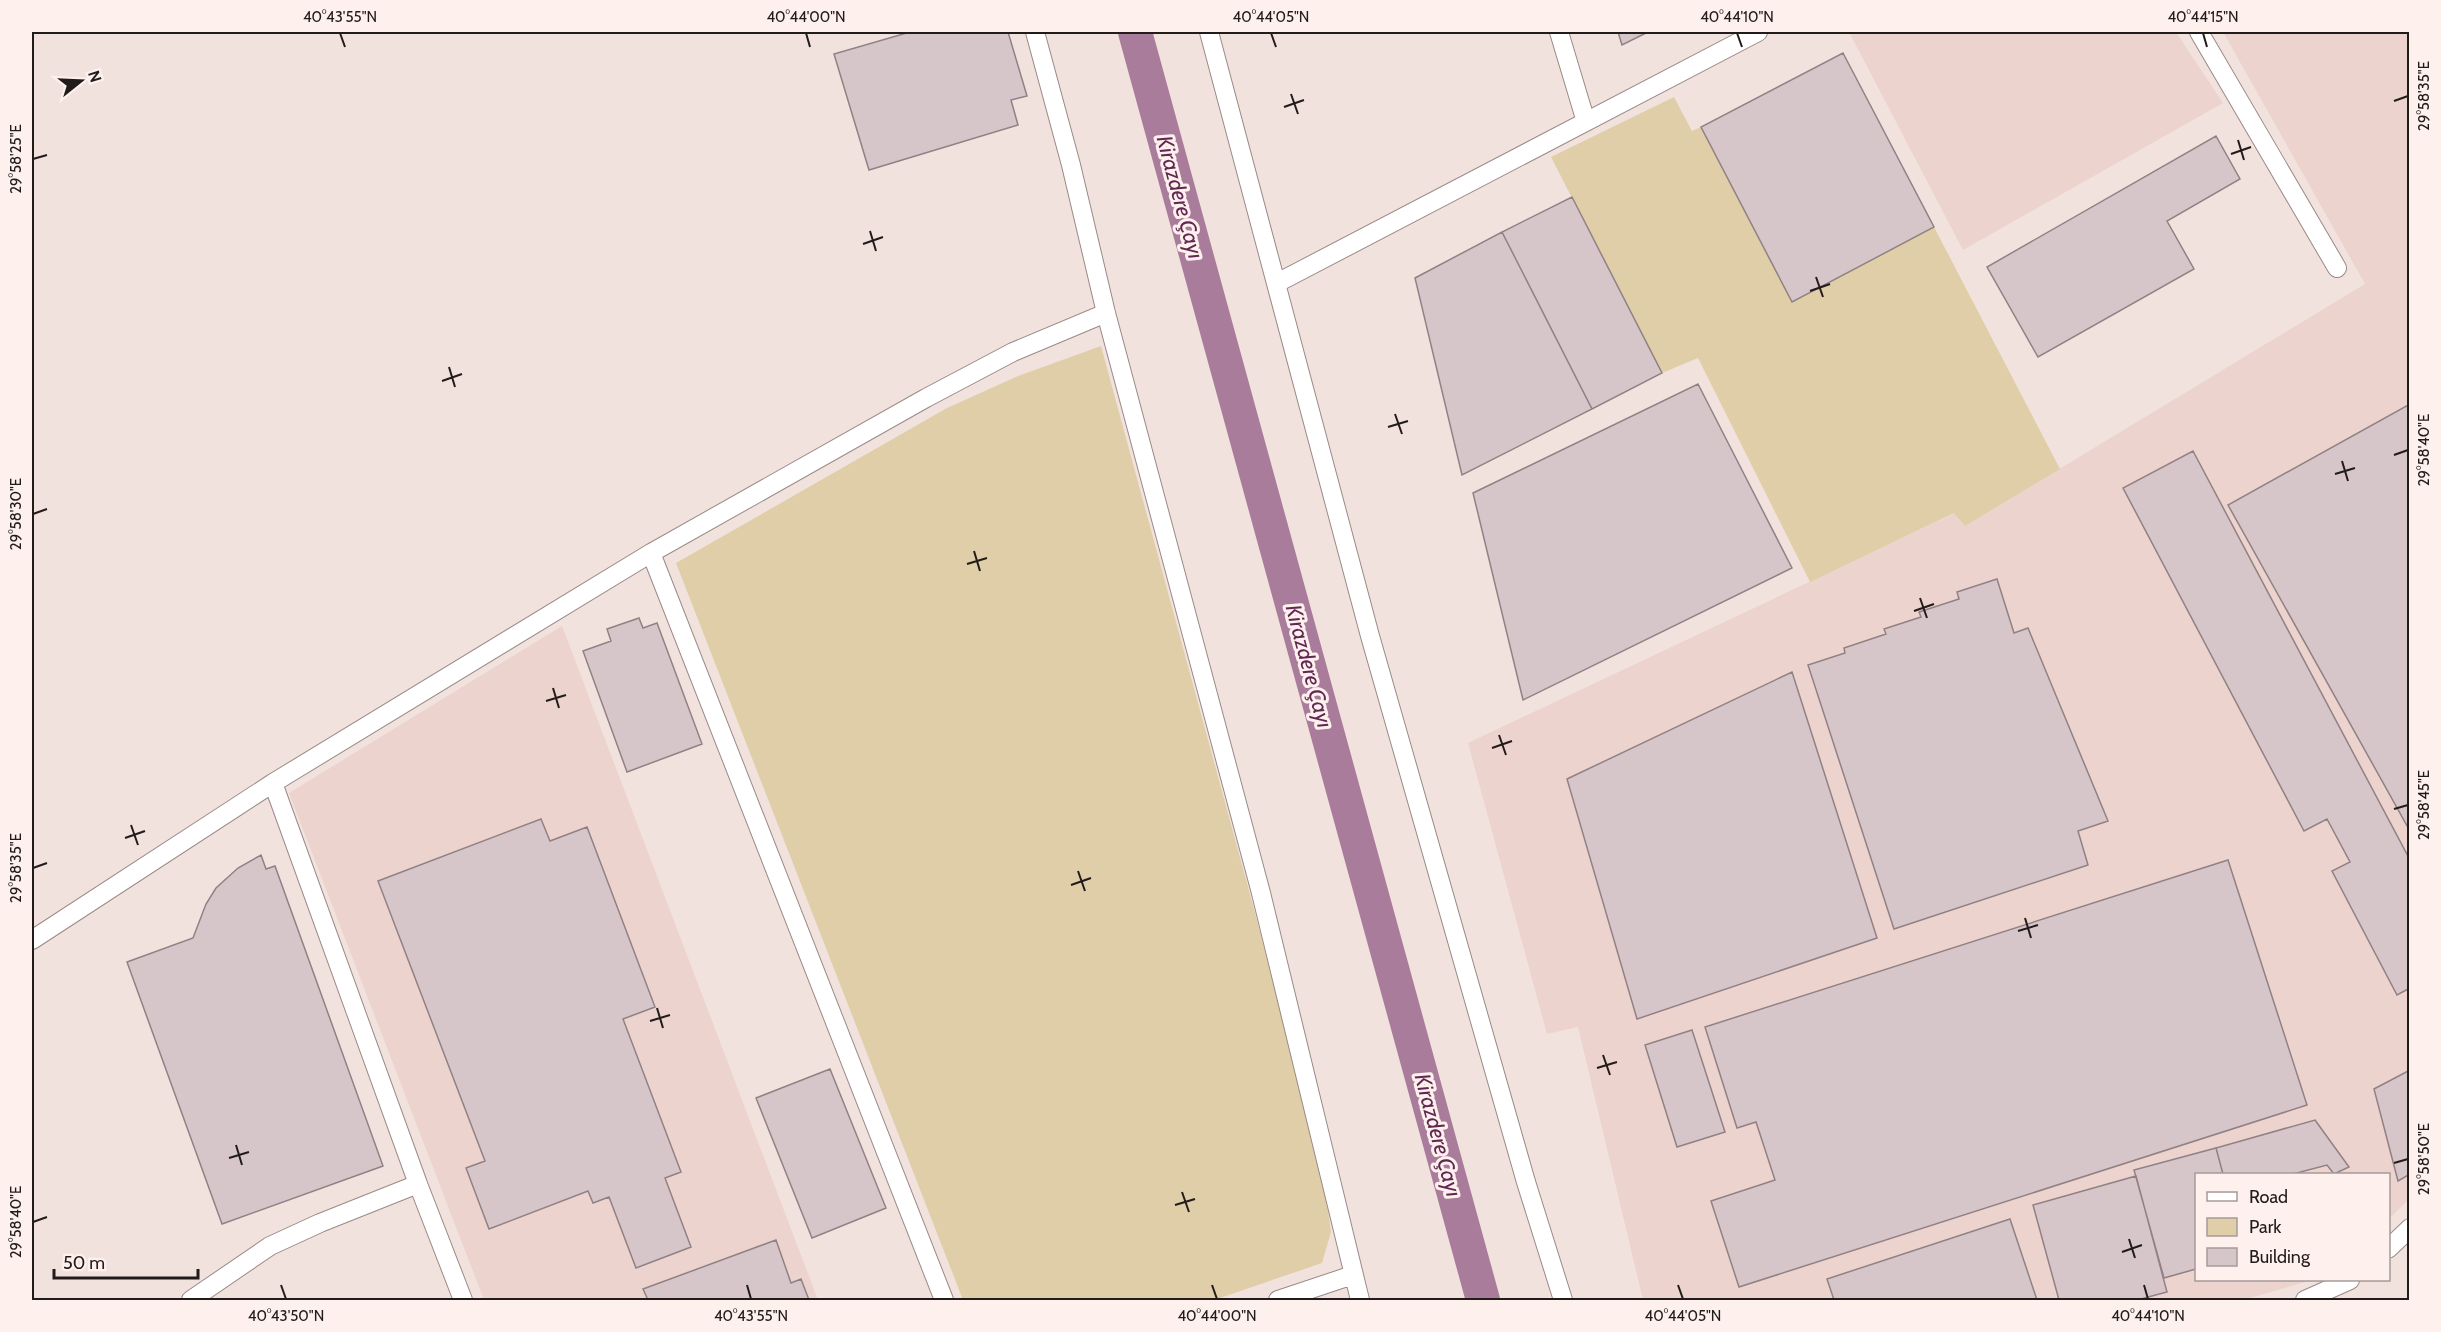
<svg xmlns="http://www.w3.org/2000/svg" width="2441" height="1332" font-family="Cabin,sans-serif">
<rect width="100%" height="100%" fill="#f2e2de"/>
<path fill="#ecd3cd" d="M1849,32H2176L2223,103L1963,250Z
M2223,32H2409V1199L2389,1219L2388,1174H2196V1280H2312L2243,1300H1643L1578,1027L1547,1034L1468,743L1955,513L1965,526L2365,284Z
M562,626L818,1300H484L289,793Z"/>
<path fill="#dfcea8" d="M1674,97L1692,131L1701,127L1792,301L1934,227L2060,469L1965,526L1954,513L1810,582L1698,358L1662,373L1551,157Z
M1101,346L1257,920L1325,1188L1331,1232L1322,1263L1214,1300H963L676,563L947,408L1018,376Z"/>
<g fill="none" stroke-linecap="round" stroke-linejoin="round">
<path stroke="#a97c9b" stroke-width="34" d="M1135,32L1483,1300"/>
</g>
<path fill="#d7c6c9" stroke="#918184" stroke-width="1.5" d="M910,32H1008L1027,96L1011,100L1018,125L869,170L834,54Z
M1618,32H1648L1622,45Z
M1843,53L1934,227L1792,302L1701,127Z
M2216,136L2240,179L2167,221L2194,269L2038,357L1987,267Z
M1572,197L1662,373L1592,409L1502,232Z
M1502,232L1592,409L1462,475L1415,278Z
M1698,384L1792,568L1523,700L1473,493Z
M2410,404V831L2228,505Z
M2193,451L2410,860V988L2397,995L2332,871L2350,862L2327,819L2304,831L2123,488Z
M1997,579L2014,633L2028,628L2108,821L2078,831L2088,865L1894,929L1808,665L1845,653L1844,648L1886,634L1884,629L1921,617L1919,612L1959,599L1957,592Z
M639,618L643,628L657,623L702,744L627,772L583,651L611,641L607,629Z
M1792,672L1877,938L1637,1019L1567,779Z
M541,819L550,841L587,827L655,1007L623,1019L681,1172L665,1178L691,1247L636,1268L609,1197L593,1203L588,1191L489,1229L466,1168L485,1161L378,881Z
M261,855L266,869L275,866L383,1166L222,1224L127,962L193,938L206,904L216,888L238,868Z
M2228,860L2307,1105L1739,1287L1711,1201L1775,1180L1756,1122L1737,1128L1705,1027Z
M1692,1030L1725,1132L1677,1147L1645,1045Z
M830,1069L886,1208L812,1238L756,1098Z
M2410,1070V1174L2398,1181L2374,1089Z
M2315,1120L2349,1167L2334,1174L2327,1165L2293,1174H2223L2216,1148Z
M2216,1148L2223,1174H2196V1269L2164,1278L2134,1170Z
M2136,1176L2167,1292L2137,1300H2059L2033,1205Z
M2010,1219L2037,1300H1834L1827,1279Z
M776,1240L791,1283L801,1279L809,1300H648L643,1289Z"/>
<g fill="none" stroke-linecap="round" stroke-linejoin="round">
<defs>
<path id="minor" d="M1035,32L1071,165L1106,313L1261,893L1360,1300
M1209,32L1370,636L1526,1182L1563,1300
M1559,32L1586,122
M2199,32L2337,268
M1277,283L1758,32
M651,553L944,1300
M273,783L418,1184L463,1300
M32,940L273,783L651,553L926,398L1013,352L1106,313
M2388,1249L2410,1228
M191,1300L270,1246L320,1223L418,1184
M1278,1300L1353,1275
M2305,1300L2350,1280"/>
</defs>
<use href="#minor" stroke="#998a87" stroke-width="20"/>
<use href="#minor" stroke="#fff" stroke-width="18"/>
</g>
<path fill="none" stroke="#211b1a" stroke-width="2" d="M340,33L345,47M806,33L810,47M1271,33L1276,47M1737,33L1742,47M2203,33L2207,47M1291,94L1298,114M2394,101L2408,96M1284,107L1304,100M2238,140L2244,160M2231,154L2251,147M33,159L47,155M870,231L876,251M863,244L883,237M1816,277L1823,297M1810,291L1830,284M449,367L455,387M442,381L462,374M1395,414L1402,434M1388,427L1408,421M2394,455L2408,450M2342,461L2348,481M2335,474L2355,468M33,514L47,509M974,551L980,571M967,564L987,558M1920,598L1927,618M1914,611L1934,604M553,688L559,708M546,701L566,695M1499,735L1506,755M1492,748L1512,741M2394,809L2408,805M131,825L138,845M125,838L145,831M33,868L47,863M1078,871L1085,891M1071,885L1091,878M2025,918L2031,938M2018,931L2038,925M657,1008L663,1028M650,1021L670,1015M1603,1055L1610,1075M1597,1068L1617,1062M236,1145L242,1165M229,1158L249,1152M2394,1163L2408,1159M1182,1192L1189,1212M1175,1205L1195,1199M33,1222L47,1217M2129,1239L2135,1258M2122,1252L2142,1245M281,1285L286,1299M747,1285L751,1299M1212,1285L1217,1299M1678,1285L1683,1299M2144,1285L2148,1299"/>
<g text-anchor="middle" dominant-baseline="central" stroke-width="6" stroke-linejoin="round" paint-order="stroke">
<g font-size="22" font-style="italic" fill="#602751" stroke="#fdf0ed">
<text transform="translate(1180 197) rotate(75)">Kirazdere Çayı</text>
<text transform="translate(1309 666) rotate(75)">Kirazdere Çayı</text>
<text transform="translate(1438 1135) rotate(75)">Kirazdere Çayı</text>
</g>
</g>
<rect width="2441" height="1332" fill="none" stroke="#fdf0ed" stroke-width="66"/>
<rect x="2195" y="1173" width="195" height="108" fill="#fdf0ed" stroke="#a59b99" stroke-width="1.5"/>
<rect x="2207" y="1192" width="30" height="9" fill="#ffffff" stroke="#a59b99" stroke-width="1.5"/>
<text x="2249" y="1203" font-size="18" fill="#211b1a">Road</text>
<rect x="2207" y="1218" width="30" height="18" fill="#dfcea8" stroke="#a59b99" stroke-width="1.5"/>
<text x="2249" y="1233" font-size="18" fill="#211b1a">Park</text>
<rect x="2207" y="1248" width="30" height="18" fill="#d7c6c9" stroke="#a59b99" stroke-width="1.5"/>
<text x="2249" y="1263" font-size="18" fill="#211b1a">Building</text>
<g transform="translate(81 81) rotate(72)" stroke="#fdf0ed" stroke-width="4.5" paint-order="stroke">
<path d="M0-4.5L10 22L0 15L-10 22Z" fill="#211b1a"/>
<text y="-9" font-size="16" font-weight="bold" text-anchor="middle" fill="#211b1a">N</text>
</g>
<path d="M54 1269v9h144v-9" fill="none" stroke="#211b1a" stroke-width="3"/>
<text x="63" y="1269" font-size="18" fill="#211b1a" stroke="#fdf0ed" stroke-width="4.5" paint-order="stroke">50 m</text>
<rect x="33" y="33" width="2375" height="1266" fill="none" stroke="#211b1a" stroke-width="2"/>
<g font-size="15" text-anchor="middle" fill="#211b1a">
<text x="340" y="22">40°43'55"N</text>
<text x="806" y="22">40°44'00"N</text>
<text x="1271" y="22">40°44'05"N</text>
<text x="1737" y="22">40°44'10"N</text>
<text x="2203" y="22">40°44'15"N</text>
<text transform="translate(2424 96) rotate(-90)" y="5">29°58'35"E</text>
<text transform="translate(16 159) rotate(-90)" y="5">29°58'25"E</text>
<text transform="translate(2424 450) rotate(-90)" y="5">29°58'40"E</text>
<text transform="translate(16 514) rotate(-90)" y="5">29°58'30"E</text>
<text transform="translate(2424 805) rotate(-90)" y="5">29°58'45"E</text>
<text transform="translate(16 868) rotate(-90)" y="5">29°58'35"E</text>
<text transform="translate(2424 1159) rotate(-90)" y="5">29°58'50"E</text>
<text transform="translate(16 1222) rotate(-90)" y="5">29°58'40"E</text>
<text x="286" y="1321">40°43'50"N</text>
<text x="751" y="1321">40°43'55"N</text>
<text x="1217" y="1321">40°44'00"N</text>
<text x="1683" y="1321">40°44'05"N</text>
<text x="2148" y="1321">40°44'10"N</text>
</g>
</svg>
